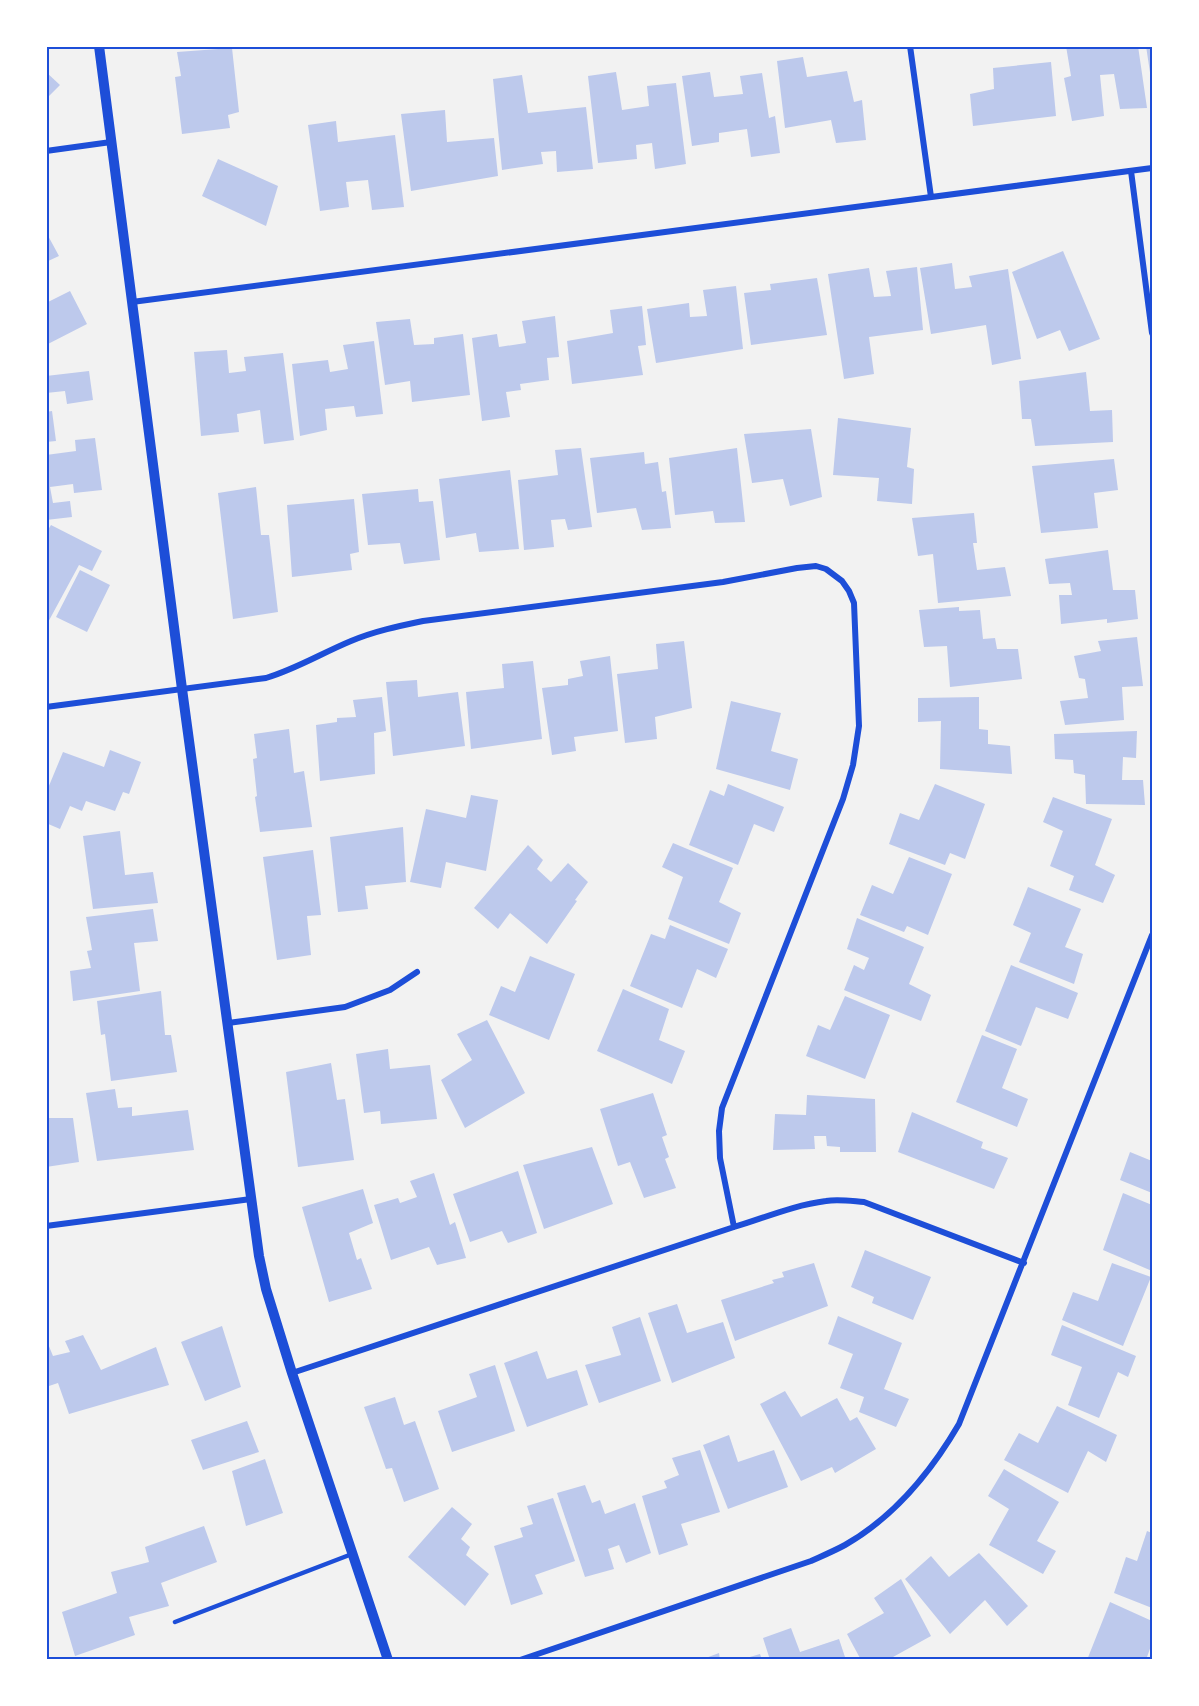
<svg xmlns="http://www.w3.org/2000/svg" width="1199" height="1706" font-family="'Alegreya Sans',sans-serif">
<rect width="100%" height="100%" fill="#f2f2f2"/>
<path fill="#bdc9ec" d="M1066,46H1138L1147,108L1120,109L1114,74L1100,75L1104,116L1072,121L1064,78L1071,76Z
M1146,46H1152V79H1151Z
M232,48L239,112L228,115L230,128L182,134L175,77L181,76L177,52Z
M803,57L807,77L847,71L854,102L862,100L866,140L836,143L831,120L785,128L777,61Z
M1051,62L1056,116L973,126L970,94L994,89L993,68Z
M46,72L60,85L46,99Z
M616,72L622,110L649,106L647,86L676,83L686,164L655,169L652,143L636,145L637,159L598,163L588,76Z
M710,72L714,97L743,94L740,76L762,73L769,118L775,116L780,153L751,157L747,129L719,133V142L692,146L682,76Z
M522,75L528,113L586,107L593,169L557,172L556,151L541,152L543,164L502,170L493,79Z
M445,110L447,142L494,138L498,176L411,191L401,114Z
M336,121L338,142L395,135L404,207L372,210L368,180L346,182L349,207L320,211L308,125Z
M218,159L278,186L266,226L202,196Z
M46,232L59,256L46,262Z
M1063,251L1100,339L1069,351L1060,330L1037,339L1012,272Z
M952,263L955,289L972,287L969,276L1008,269L1021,359L992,365L986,325L931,334L920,268Z
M917,267L923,330L869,337L874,374L844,379L828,274L869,268L874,297L891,296L886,271Z
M817,278L827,335L751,345L744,293L771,290L770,284Z
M736,286L743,349L656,363L647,309L689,303L690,317L707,316L703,290Z
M70,291L87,324L46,345V303Z
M642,306L646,345L638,346L643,375L572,384L567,341L613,333L610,310Z
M555,316L559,357L547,358L549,380L520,384L521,390L506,392L510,417L482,421L472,338L497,334L499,347L526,343L522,321Z
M410,319L414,345L434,344V338L463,334L470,395L412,402L410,381L385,385L376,322Z
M374,341L383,414L356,417L354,406L325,409L327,430L300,436L292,364L328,360L330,372L348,369L343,345Z
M227,350L229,373L246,371L244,357L283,353L294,440L264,444L260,410L237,414L239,432L201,436L194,352Z
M89,371L93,400L67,404L65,391L46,393V376Z
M1086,372L1090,411L1112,410L1113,442L1035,446L1031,419H1022L1019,381Z
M52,411L56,441L46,442V412Z
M838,418L911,428L907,467L914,469L912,504L877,501L879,478L833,475Z
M811,429L822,497L790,506L783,479L752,483L744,434Z
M95,438L102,490L74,493L73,484L50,487L53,503L70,501L72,517L46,520V455L76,451L75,440Z
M581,448L592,527L568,530L565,519L551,520L554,547L524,550L518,480L558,475L555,450Z
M737,448L745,522L715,523L713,511L675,515L669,458Z
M644,452L645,464L658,462L662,492L666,491L671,528L642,530L636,508L597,513L590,458Z
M1114,459L1118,490L1094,493L1098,528L1041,533L1032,466Z
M510,470L519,549L479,552L476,533L446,538L439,479Z
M256,487L261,535H269L278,612L233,619L218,493Z
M418,489L419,502L433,501L440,560L404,564L400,543L368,545L362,494Z
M354,499L359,552L350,554L352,570L292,577L287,505Z
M974,513L977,543H973L977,570L1005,567L1011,596L938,603L933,554L918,556L912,518Z
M51,525L102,551L92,571L79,565L46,626V533Z
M1108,550L1113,590H1135L1138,619L1107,623V619L1061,624L1059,595H1072L1070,583L1049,584L1045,559Z
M80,570L110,585L87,632L56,617Z
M959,607V611L980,610L983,639L995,638L997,649H1018L1022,679L950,687L947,646L924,647L919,610Z
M1137,637L1143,686L1122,687L1124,720L1065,725L1060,701L1088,698L1085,679L1079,678L1074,656L1101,651L1098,641Z
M684,641L692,708L655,717L657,739L625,743L617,674L658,669L656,644Z
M610,656L618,731L574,737L576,751L552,755L542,688L568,685V679L583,676L580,661Z
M533,661L542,739L471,749L466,692L504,688L502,664Z
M417,680L418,697L458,692L465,746L393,756L386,682Z
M382,697L386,731L374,733L375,774L320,781L316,725L337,722V718L356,717L353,700Z
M979,697V729L988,730V744L1010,746L1012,774L940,769L941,721L918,722V698Z
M731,701L781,713L771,751L798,759L790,790L716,769Z
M289,729L294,773L304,771L312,827L260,832L255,797L257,796L253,759L257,758L254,734Z
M1137,731L1136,758L1123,757L1122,780H1143L1145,805L1086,804L1085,775L1074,773L1073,760L1055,759L1054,734Z
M110,750L141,762L129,794L123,792L115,811L86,801L82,811L70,806L60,829L46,823V793L63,752L104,767Z
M728,784L784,807L774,832L754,824L738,865L689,845L710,790L724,796Z
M935,784L985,804L965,859L950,853L945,865L889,844L900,813L919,820Z
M471,795L498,800L486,871L446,862L441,888L410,882L426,809L466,818Z
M1053,797L1112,819L1095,865L1115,875L1103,903L1069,890L1074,876L1050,866L1063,831L1043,822Z
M403,827L406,882L365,886L368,909L338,912L330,837Z
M120,831L125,875L153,872L158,903L93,909L83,836Z
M673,843L733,868L719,902L741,913L729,944L668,919L683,877L662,867Z
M528,845L543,860L537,869L551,882L568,863L588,882L575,900L577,901L547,944L510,913L498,929L474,908Z
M313,850L321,915L307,916L311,955L277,960L263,857Z
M909,857L952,874L928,935L907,926L904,932L860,915L872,885L893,894Z
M1028,887L1081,909L1065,947L1083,954L1074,984L1019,962L1031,933L1013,925Z
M153,909L158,941L134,943L140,991L73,1001L70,971L91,968L87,951L92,950L86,917Z
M857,918L924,947L909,984L931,995L921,1021L844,990L854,965L864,970L869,958L847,949Z
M670,925L728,949L716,978L697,969L682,1008L630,986L651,934L665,939Z
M530,956L575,974L549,1040L489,1015L501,986L515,992Z
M1011,965L1078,993L1068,1019L1036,1007L1021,1046L985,1031Z
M623,989L669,1009L659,1040L685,1051L672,1084L597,1051Z
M161,991L165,1035H171L177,1072L111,1081L105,1034L101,1035L97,1001Z
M845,996L890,1015L865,1079L806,1056L818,1025L830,1030Z
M487,1020L525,1093L465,1128L441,1080L472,1060L457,1034Z
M982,1035L1017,1049L1002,1088L1028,1099L1017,1127L956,1102Z
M388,1049L390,1069L430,1065L437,1119L381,1124L380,1111L364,1113L356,1054Z
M331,1063L337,1100L345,1099L354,1160L298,1167L286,1072Z
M115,1089L118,1108L132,1107V1116L188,1110L194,1150L97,1161L86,1093Z
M653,1093L667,1135L662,1137L669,1157L665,1159L676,1188L644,1198L630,1162L618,1166L600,1109Z
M807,1095L875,1099L876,1152H840V1147L827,1146L826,1136H814L815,1149L773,1150L775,1114L806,1115Z
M912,1112L983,1142L981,1148L1008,1158L994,1189L898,1152Z
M46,1118H73L79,1162L46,1167Z
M592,1147L613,1204L544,1229L523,1165Z
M1130,1152L1152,1161V1193L1120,1180Z
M518,1171L537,1233L508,1243L502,1231L470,1242L453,1194Z
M434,1173L450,1225L455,1222L466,1258L437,1265L429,1247L391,1260L374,1205L398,1198L400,1203L417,1197L410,1181Z
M363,1189L373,1223L349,1233L357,1260L361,1258L372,1289L329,1302L302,1207Z
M1123,1193L1152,1205V1271L1103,1250Z
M865,1250L931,1277L913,1320L872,1303L874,1297L851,1287Z
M814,1263L828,1306L735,1341L721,1300L774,1283L772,1280L784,1277L782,1272Z
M1112,1263L1151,1277L1123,1346L1062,1320L1073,1292L1098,1301Z
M677,1304L687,1333L723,1322L735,1358L672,1383L648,1313Z
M838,1316L902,1343L884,1389L909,1399L896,1427L859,1412L864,1397L840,1388L853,1354L828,1344Z
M640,1317L661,1381L599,1403L585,1365L621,1355L612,1327Z
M1062,1325L1136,1356L1128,1377L1118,1372L1099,1418L1068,1405L1082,1367L1051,1355Z
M222,1326L241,1387L205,1401L181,1342Z
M83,1335L101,1370L156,1347L169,1385L69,1414L58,1383L46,1387V1339L53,1356L70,1352L65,1341Z
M537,1351L547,1379L577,1370L588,1405L527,1427L504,1363Z
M495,1365L515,1431L452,1452L438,1411L477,1397L469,1374Z
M785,1391L801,1417L837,1398L850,1421L857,1417L876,1449L835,1473L832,1467L801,1481L760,1404Z
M395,1397L404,1425L415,1421L439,1489L404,1502L392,1468L386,1469L364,1407Z
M1057,1406L1117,1435L1106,1462L1088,1451L1068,1493L1004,1460L1019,1433L1038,1443Z
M247,1421L259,1452L203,1470L191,1440Z
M729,1435L738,1462L774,1450L788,1487L728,1509L703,1445Z
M700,1450L720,1512L681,1524L688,1545L659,1555L642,1496L667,1488L664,1481L679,1475L672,1458Z
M265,1459L283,1513L246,1526L232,1471Z
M1004,1469L1059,1502L1037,1541L1056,1551L1043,1574L989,1545L1009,1509L988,1496Z
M585,1485L592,1503L600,1500L605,1514L635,1503L651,1553L626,1563L619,1545L608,1549L614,1569L585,1577L557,1493Z
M553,1498L575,1561L535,1575L543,1594L511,1605L494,1546L523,1537L520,1528L533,1524L527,1506Z
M452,1507L472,1524L461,1539L470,1547L466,1555L489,1574L465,1606L408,1557Z
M204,1526L217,1562L161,1583L169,1606L129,1617L135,1635L75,1656L62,1612L117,1593L111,1572L149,1562L145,1547Z
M1147,1531L1152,1533V1608L1114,1593L1126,1557L1137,1561Z
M979,1553L1028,1606L1007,1626L985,1600L950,1634L905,1579L931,1556L949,1577Z
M901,1579L931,1636L893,1657L894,1660H861L847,1634L884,1613L874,1598Z
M1110,1602L1152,1621V1643L1147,1657L1152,1660H1087Z
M791,1628L800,1652L839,1639L846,1660H770L763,1638Z
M719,1653L720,1660H703V1659Z
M760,1654L762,1660H743V1659Z"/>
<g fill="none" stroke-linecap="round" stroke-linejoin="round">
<path stroke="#1d4ed8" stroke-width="4.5" d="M175,1622L352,1554"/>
<path stroke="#1d4ed8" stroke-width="6" d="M910,46L931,197
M46,151L111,142
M1131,171L1152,333
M132,302L1152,168
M46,707L266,678C296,669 322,653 351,641C375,631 399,626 423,621L723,582L797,568L816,566L826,569L842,581L849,591L854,603L859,726L853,765L843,799L722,1108L719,1131L720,1158L734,1227
M228,1023L345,1007L390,990L417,972
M46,1226L251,1199
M292,1373L734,1227C764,1218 794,1205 826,1201C838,1199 851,1201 864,1202L1024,1263
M520,1660L811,1561C822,1556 834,1551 845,1545C894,1517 931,1472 959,1424L1152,935"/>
<path stroke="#1d4ed8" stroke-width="10" d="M99,46L182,689L259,1256L266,1289L292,1373L388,1660"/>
</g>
<rect width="1199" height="1706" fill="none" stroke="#ffffff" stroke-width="96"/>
<rect x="48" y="48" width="1103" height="1610" fill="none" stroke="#1d4ed8" stroke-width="2"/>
</svg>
